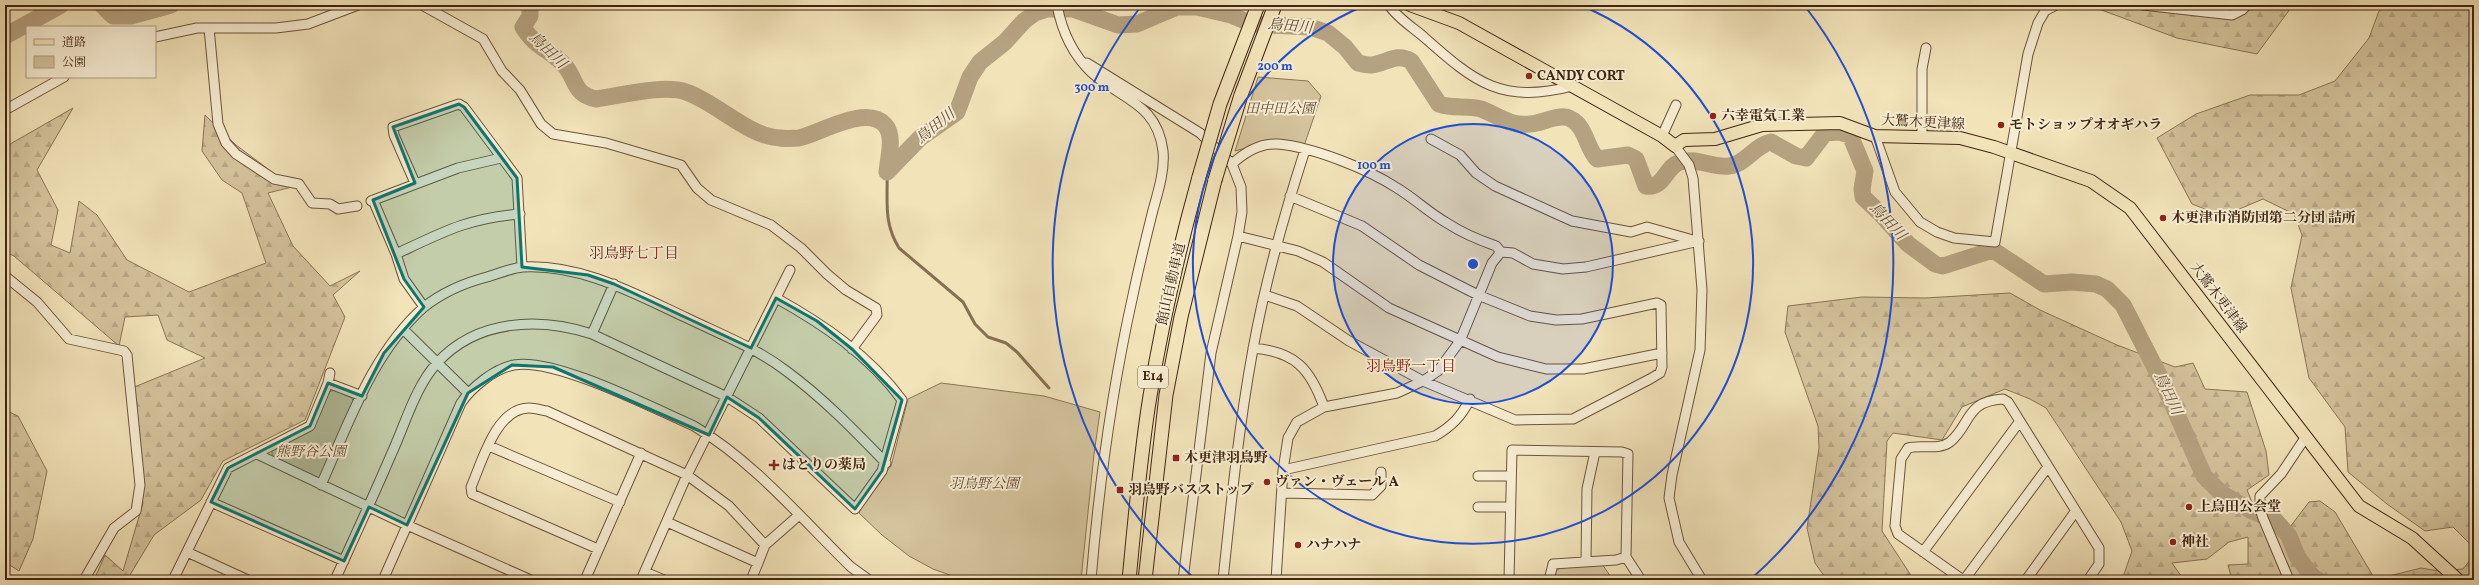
<svg xmlns="http://www.w3.org/2000/svg" width="2479" height="585" font-family="Vollkorn,'Noto Serif JP',serif">
<defs>
<pattern id="forest-firs" width="22" height="20" patternUnits="userSpaceOnUse"><rect width="22" height="20" fill="#d4c39c"/><path d="M5 1l3.5 6h-7zM16 11l3.5 6h-7z" fill="#b7a785"/></pattern>
</defs>
<rect width="100%" height="100%" fill="#f2e3b9"/>
<filter id="stains"><feTurbulence type="fractalNoise" baseFrequency=".005" numOctaves="4"/><feColorMatrix values="0 0 0 0 .2 0 0 0 0 .09 0 0 0 0 .02 0 0 0 .5 -.17"/></filter>
<radialGradient id="worn" r=".72"><stop offset=".6" stop-color="#630" stop-opacity="0"/><stop offset="1" stop-color="#630" stop-opacity=".3"/></radialGradient>
<path fill="url(#forest-firs)" stroke="#8a7456" d="M2088,5H2293L2257,54L2177,38Z
M2387,5H2474V548L2453,527L2425,531L2387,504L2348,472L2345,427L2309,378L2291,288L2302,235L2294,214L2263,199L2223,216L2192,204L2157,138L2196,114L2250,95H2299L2335,81L2369,38L2379,11Z
M73,108L37,170L58,210L51,245L70,253L79,201L97,215L127,260L189,292L266,263L242,193L222,180L202,151L205,115L236,145L292,187L268,193L293,246L330,286L360,271L333,295L345,317L305,420L223,461L201,500L154,535L127,580H94L105,555L123,571L143,503L133,455L132,388L205,358L167,340L158,315L125,317L119,346L14,256L5,252V147Z
M2010,293L2040,310L2117,345L2175,367L2193,363L2205,389L2247,392L2266,451L2269,475L2247,490L2254,507L2290,527L2309,502L2320,501L2335,512L2373,576L2385,577L2421,568L2439,571L2463,569L2474,555V580H2232L2228,565L2248,564V537L2229,542L2207,559L2172,563L2184,580H2122L2132,551L2121,522L2046,408L2030,399L2005,389L1962,407L1942,440L1893,433L1887,441L1882,531L1914,580H1827L1815,563L1807,528L1819,448L1818,426L1785,332L1788,306L1862,297L1925,298Z
M5,410L18,416L47,471L33,539L19,571L5,562Z"/>
<path fill="#d4c39c" stroke="#8a7456" d="M1258,77L1308,81L1321,96L1304,146L1246,148L1235,151Z
M941,383L1044,396L1100,412L1094,454L1081,580H964L933,569L909,556L882,535L859,513L863,501L891,466L908,399Z
M334,390L352,398L354,403L321,480L272,458V450L312,429L329,392Z
M1602,564L1613,580H1553L1555,572L1560,568Z"/>
<g fill="none" stroke-linecap="round" stroke-linejoin="round">
<path stroke="#867054" stroke-width="3" d="M887,172C888,201 883,222 899,248L963,302L975,324L988,337L1006,343L1017,352L1049,388"/>
<path stroke="#b5a280" stroke-width="17" d="M102,5L113,16H131L171,5
M530,5V16L523,27C534,47 553,51 566,67C577,82 574,94 596,99C620,96 663,84 686,92C716,102 749,137 780,138C786,139 793,138 799,138C819,134 866,104 885,125C895,136 888,159 887,172
M5,36L61,5
M887,172L920,138L957,112L970,77L980,62L1005,42L1024,21L1035,13L1047,9H1073L1118,25L1137,24L1177,7H1197L1231,15L1252,24L1310,27L1328,33L1345,47L1358,63C1362,64 1367,65 1371,65C1386,64 1396,52 1411,61L1439,104C1452,109 1468,105 1481,109C1500,116 1508,126 1530,124C1542,124 1559,112 1571,119C1586,127 1586,147 1597,159L1628,155L1636,159L1646,186C1664,189 1665,167 1680,162C1697,157 1712,168 1729,166C1745,165 1755,145 1771,142L1796,156L1806,158L1825,133L1839,132L1850,135L1865,171L1862,189L1863,197L1880,213L1908,244L1935,264L1943,266L1993,250L2044,284L2072,282L2096,284L2107,289L2123,305L2164,385L2204,476L2221,493L2252,511L2275,520L2289,536L2297,556L2312,576L2318,580"/>
<defs>
<path id="minor" d="M422,5L483,39L502,71L520,90L541,124L553,134L606,143L681,165L697,188L711,200L771,225L801,248L827,274L846,290L876,308L877,315L852,349
M1057,5C1062,32 1072,54 1092,73C1122,100 1157,103 1163,151C1165,170 1158,192 1153,210C1146,238 1139,266 1133,295C1112,389 1099,484 1091,580
M1389,5C1397,18 1414,28 1425,38C1476,83 1501,104 1573,86
M2143,5L2232,15L2242,10L2247,5
M209,28L218,124L226,143L236,154L274,179L299,184L312,203L330,204L338,209L357,206
M155,37L197,28H276L308,24L358,5
M1087,63L1200,133L1232,164L1241,187L1242,212L1238,236L1211,353L1183,580
M5,110L64,77
M1662,136L1676,105
M1875,136L1895,192L1920,222L1937,232L1954,238L1995,242L2028,54L2038,23L2045,11L2056,5
M1922,137V69L1926,48
M1431,139L1460,155L1476,173L1495,186L1572,221L1631,232L1647,227L1693,240
M1675,146L1689,165L1693,178L1702,290L1700,350L1672,475L1669,498L1679,542L1702,580
M1232,164C1245,152 1261,143 1278,144C1313,147 1368,169 1397,188C1414,198 1429,213 1447,223C1462,233 1479,240 1496,246L1501,252
M415,183L394,135L393,127L453,106L459,104L464,107L517,178L522,267
M373,200L396,254L404,279L424,307
M371,201L458,168L501,158
M1238,236L1298,251L1323,262L1389,308L1498,357L1546,369H1583L1662,353
M396,254C443,232 468,218 520,214
M5,276L37,302L69,339L124,351L127,355L140,485L136,511L114,528L84,580
M1265,295L1297,306L1349,341L1423,381L1515,420L1573,419L1650,379L1660,373L1662,367L1661,305L1657,303L1582,319L1556,320L1530,316L1478,295L1419,265L1362,226L1290,196
M403,329L468,393
M592,334L614,284
M1253,348C1295,352 1310,368 1324,407
M328,383L362,396
M489,446L620,502
M257,454L407,525L531,580
M1283,470L1435,436C1452,426 1461,417 1470,399
M1478,476H1511
M321,485C349,423 372,353 424,307C443,292 464,283 487,277C498,274 511,268 523,267C582,264 635,294 687,318C720,334 756,348 785,370C822,397 854,430 886,463
M1282,493L1372,495L1381,486V472
M211,502L344,561
M1478,507H1510
M765,545L798,516
M598,549L472,494L471,487C482,462 496,408 529,408C535,408 541,410 547,411L687,475L729,506L765,545L758,563L667,522
M187,552L248,580
M1923,552L2020,421
M1586,562L1587,489L1595,452
M645,572L664,580
M173,580L228,468L310,426L328,383L330,373
M335,580C354,538 373,497 391,455C405,425 415,387 437,363C477,319 539,317 592,334L727,397L759,418L855,509L882,471L902,400C870,356 823,324 776,298
M383,580L461,403C471,388 495,368 514,365C554,357 653,408 694,426C753,461 802,519 851,567L869,580
M585,580L641,453
M641,580L687,475L790,270
M751,580L758,563
M1223,580C1231,503 1239,425 1253,349C1265,282 1284,215 1305,150
M1276,580L1283,470L1288,438L1297,422L1324,407L1397,393L1423,381L1438,371L1460,341L1492,263L1501,252L1513,253L1533,264L1563,269L1586,267L1699,241
M1509,580L1512,450L1622,452L1628,454L1626,557L1641,580
M1549,580L1553,564L1616,560L1626,557
M1963,580L1898,534L1895,526L1901,459L1908,448C1921,444 1938,451 1950,442C1971,425 1965,401 2003,399L2008,402L2099,548V564L2088,580
M1964,580L2047,468
M2026,580L2075,512
M2289,580L2263,518L2260,509V496L2281,474L2305,438"/>
<path id="major" d="M1410,5L1459,23L1662,136L1675,146L1684,140L1715,139L1762,125L1840,123L1875,136L1960,138L1994,147L2091,181L2130,208L2359,506L2412,538L2458,580"/>
<path id="highway" d="M1129,580C1135,519 1140,457 1150,396C1162,322 1179,249 1199,177
M1145,580L1166,395L1181,317L1215,180"/>
</defs>
<use href="#minor" stroke="#6c543b" stroke-width="11"/>
<use href="#major" stroke="#3f2511" stroke-width="14"/>
<use href="#highway" stroke="#3f2511" stroke-width="15"/>
<use href="#minor" stroke="#f7edd2" stroke-width="9"/>
<use href="#major" stroke="#f2e3b9" stroke-width="12"/>
<use href="#highway" stroke="#f2e3b9" stroke-width="13"/>
<defs>
<path id="highway-bridge" d="M1199,177L1220,104L1258,5
M1215,180L1241,95L1275,5"/>
</defs>
<use href="#highway-bridge" stroke="#3f2511" stroke-width="15" stroke-linecap="butt"/>
<use href="#highway-bridge" stroke="#f2e3b9" stroke-width="13"/>
</g>
<path fill="#0f766e" fill-opacity="0.2" stroke="#0f766e" stroke-width="3" stroke-linejoin="round" d="M459,104L464,107L517,178L522,267L588,275L614,284L751,348L776,298L817,321L852,349L902,400L882,471L855,509L759,418L727,397L709,435L553,367L512,365L468,393L407,525L369,507L344,561L211,502L228,468L310,426L328,383L362,396L384,353L424,307L404,279L373,200L415,183L393,127Z"/>
<circle cx="1473" cy="264" r="140" fill="#1d4ed8" fill-opacity=".12"/>
<g fill="none" stroke="#1d4ed8" stroke-width="2">
<circle cx="1473" cy="264" r="140"/>
<path d="M1580 5A280 280 0 1 1 1366 5"/>
<path d="M1195 579A420 420 0 0 1 1142 5M1804 5A420 420 0 0 1 1751 579"/>
</g>
<g fill="#8f2418" stroke="#f7edd2" stroke-width="1.5">
<circle cx="1529" cy="76" r="4"/>
<circle cx="1713" cy="116" r="4"/>
<circle cx="2001" cy="125" r="4"/>
<circle cx="2163" cy="218" r="4"/>
<rect x="1172" y="454" width="8" height="8" rx="2"/>
<path d="M772 459h4v4h4v4h-4v4h-4v-4h-4v-4h4z"/>
<circle cx="1267" cy="482" r="4"/>
<rect x="1116" y="486" width="8" height="8" rx="2"/>
<circle cx="2189" cy="507" r="4"/>
<circle cx="2173" cy="542" r="4"/>
<circle cx="1298" cy="545" r="4"/>
</g>
<g text-anchor="middle" dominant-baseline="central" stroke-width="4" stroke-linejoin="round" paint-order="stroke">
<rect fill="#f7edd2" stroke="#76614b" stroke-width="1" x="1138" y="366" width="30" height="22" rx="3"/>
<g font-size="13" font-weight="bold" fill="#3f2511">
<text x="1153" y="377">E14</text>
</g>
<g font-size="14" font-weight="bold" fill="#3f2511" stroke="#f7edd2" text-anchor="start">
<text x="1537" y="76">CANDY CORT</text>
<text x="1721" y="116">六幸電気工業</text>
<text x="2009" y="125">モトショップオオギハラ</text>
<text x="2171" y="218">木更津市消防団第二分団 詰所</text>
<text x="1184" y="458">木更津羽鳥野</text>
<text x="782" y="465">はとりの薬局</text>
<text x="1275" y="482">ヴァン・ヴェール A</text>
<text x="1128" y="490">羽鳥野バスストップ</text>
<text x="2197" y="507">上烏田公会堂</text>
<text x="2181" y="542">神社</text>
<text x="1306" y="545">ハナハナ</text>
</g>
<g font-size="14" font-style="italic" fill="#644c34" stroke="#f7edd2">
<text x="1280" y="109">田中田公園</text>
<text x="311" y="452">熊野谷公園</text>
<text x="984" y="484">羽鳥野公園</text>
</g>
<g font-size="14" fill="#3f2511" stroke="#f7edd2">
<text transform="translate(1923 123) rotate(3)">大鷲木更津線</text>
<text transform="translate(1172 284) rotate(-77)">館山自動車道</text>
<text transform="translate(2218 298) rotate(53)">大鷲木更津線</text>
</g>
<g font-size="15" font-style="italic" fill="#624a32" stroke="#f7edd2">
<text transform="translate(1290 27) rotate(5)">鳥田川</text>
<text transform="translate(547 51) rotate(44)">鳥田川</text>
<text transform="translate(936 127) rotate(-39)">鳥田川</text>
<text transform="translate(1887 222) rotate(47)">鳥田川</text>
<text transform="translate(2167 394) rotate(65)">鳥田川</text>
</g>
<g font-size="15" fill="#7a1f14" stroke="#f7edd2">
<text x="634" y="254">羽鳥野七丁目</text>
<text x="1411" y="367">羽鳥野一丁目</text>
</g>
</g>
<circle cx="1473" cy="264" r="6" fill="#1d4ed8" stroke="#f7edd2" stroke-width="2"/>
<g font-size="12" text-anchor="middle" font-weight="bold" fill="#1d4ed8" stroke="#f7edd2" stroke-width="4" stroke-linejoin="round" paint-order="stroke">
<text x="1275" y="70">200 m</text>
<text x="1092" y="91">300 m</text>
<text x="1374" y="169">100 m</text>
</g>
<rect width="2479" height="585" fill="none" stroke="#f2e3b9" stroke-width="20"/>
<rect x="6" y="6" width="2467" height="573" fill="none" stroke="#3f2511" stroke-width="2"/>
<rect x="10" y="10" width="2459" height="565" fill="none" stroke="#3f2511"/>
<rect x="26" y="26" width="130" height="52" fill="#f7edd2" stroke="#ad9d85"/>
<rect x="34" y="39" width="20" height="6" fill="#f2e3b9" stroke="#ad9d85"/>
<text x="62" y="46" font-size="12" fill="#3f2511">道路</text>
<rect x="34" y="56" width="20" height="12" fill="#d4c39c" stroke="#ad9d85"/>
<text x="62" y="66" font-size="12" fill="#3f2511">公園</text>
<rect width="100%" height="100%" filter="url(#stains)"/>
<rect width="100%" height="100%" fill="url(#worn)"/>
</svg>
